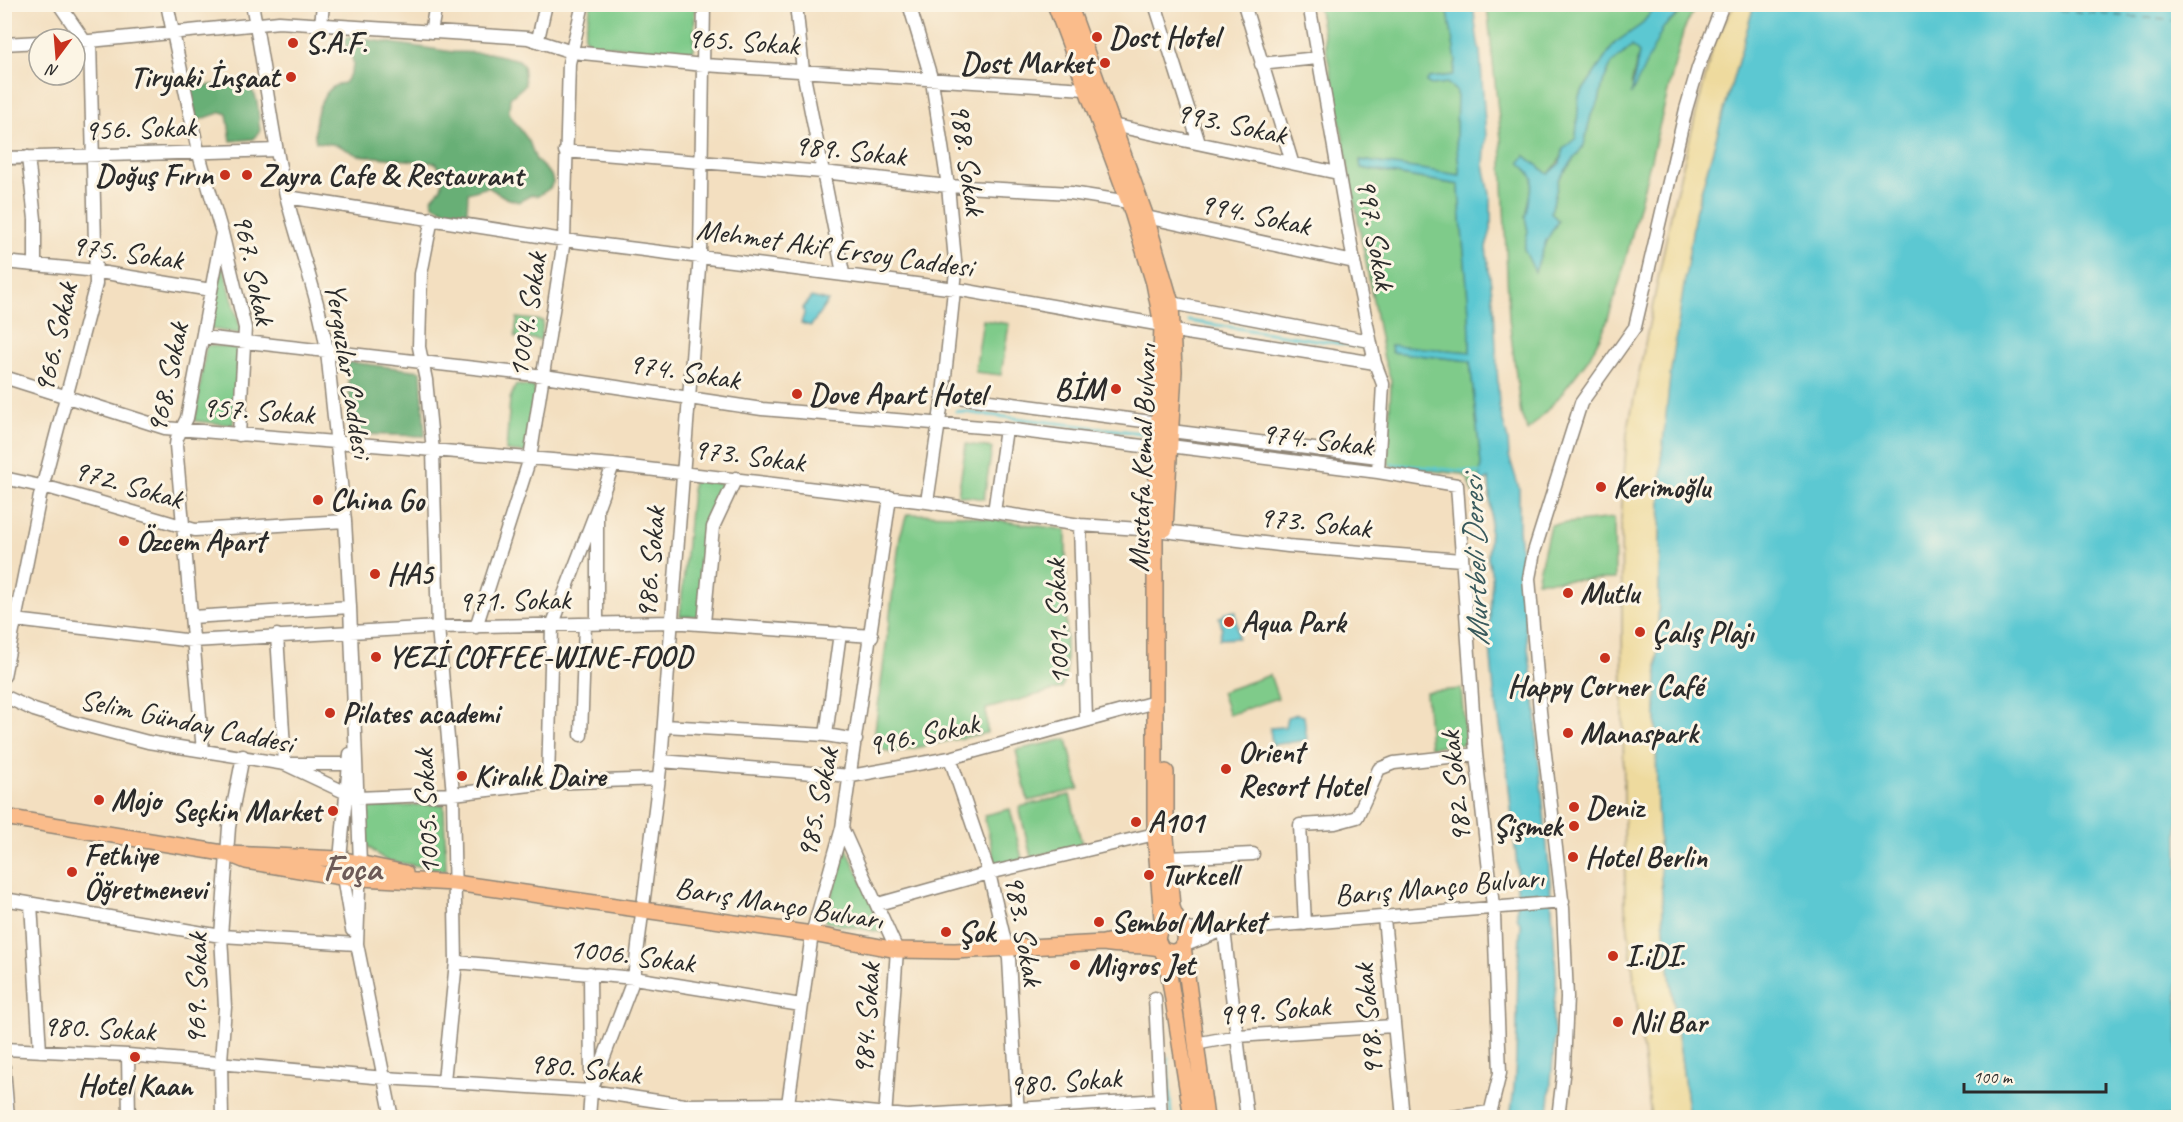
<svg xmlns="http://www.w3.org/2000/svg" width="2183" height="1122" font-family="Caveat,sans-serif">
<rect width="100%" height="100%" fill="#fcf5e5"/>
<filter id="ink" filterUnits="userSpaceOnUse"><feTurbulence type="fractalNoise" baseFrequency=".0167" numOctaves="2"/><feDisplacementMap in="SourceGraphic" scale="12" xChannelSelector="R" yChannelSelector="G"/><feConvolveMatrix kernelMatrix="1 2 1 2 8 2 1 2 1" color-interpolation-filters="sRGB"/></filter>
<filter id="wash" filterUnits="userSpaceOnUse"><feTurbulence type="fractalNoise" baseFrequency=".008" numOctaves="4" result="noise"/><feDisplacementMap in="SourceGraphic" scale="24" xChannelSelector="R" yChannelSelector="G"/><feGaussianBlur stdDeviation="1.35" result="paint"/><feColorMatrix in="noise" values="0 0 0 0 0 0 0 0 0 0 0 0 0 0 0 0 0 1.4 0 .05"/><feComposite in="paint" operator="in"/></filter>
<g filter="url(#wash)">
<rect width="100%" height="100%" fill="#f3dfc0"/>
<path fill="#7fcb8a" stroke="#557b5a" stroke-width="1.5" d="M591,5H695L694,50L687,53L589,44L584,36Z
M1318,5H1447L1456,61L1453,75L1429,78L1431,85L1447,83L1457,92L1456,139L1460,176L1360,160L1361,168L1459,185C1461,241 1471,296 1470,352L1391,345L1392,352L1470,361L1481,464L1480,483L1473,494L1468,479L1462,474L1392,467L1388,463L1391,380L1384,359Z
M1487,5H1657L1641,25L1615,43L1579,96L1576,138C1560,152 1563,160 1548,174L1525,156L1533,178L1525,217L1528,231L1524,249L1535,271L1546,241L1558,221L1551,212L1559,179L1584,145L1591,115L1599,101L1603,82L1612,63L1633,46L1639,53L1631,85L1663,28L1679,14L1683,5H1696L1683,32L1622,274L1606,325L1589,358L1559,397L1528,431L1521,415L1509,319L1501,139Z
M222,262L242,334L210,329Z
M517,318L543,321L541,340L515,337Z
M983,320L1009,324L1001,375L975,372Z
M206,345L239,348L233,425L195,421Z
M516,385L534,387L535,394L527,453L506,451L510,399Z
M966,444L992,448L984,499L958,495Z
M693,480L725,484L709,524L700,616H680Z
M907,514L963,515L1066,530V673L1062,688L986,709L987,733L891,753L873,746L900,536Z
M1614,518L1615,579L1537,581L1550,525Z
M1270,675L1278,698L1229,715L1221,692Z
M1461,689L1466,744L1430,747L1426,692Z
M1067,739L1079,789L1028,801L1016,750Z
M1070,795L1082,845L1031,857L1019,807Z
M444,804L446,871L385,860L366,845L364,808Z
M1010,809L1022,859L996,865L984,815Z
M845,845L886,933L825,922Z"/>
<path fill="#67af76" stroke="#496d50" stroke-width="1.5" d="M350,37L453,52L489,53L519,60L523,65L525,85L510,98L509,112L512,118L529,141L536,160L551,175L553,182L550,188L538,196L531,195L519,202L506,198L488,187L468,193L467,212L454,214L433,205L432,198L441,188L444,175L436,163L357,155L338,145L316,142C311,123 321,85 344,83C362,60 349,58 343,38Z
M232,82C264,88 256,105 260,131L253,139L231,141L227,114L222,112L199,120L196,119L189,89L191,84L206,86Z
M349,362L421,371L425,436L357,434L352,426L347,365Z"/>
<path fill="#eeda9e" stroke="#8c8264" stroke-width="1.5" d="M1734,5H1754L1695,213L1662,452L1656,716L1657,804L1664,930L1689,1117L1651,1118L1625,905L1621,519L1627,433L1673,205L1713,46Z"/>
<path fill="#5bc8d2" stroke="#437a7e" stroke-width="1.5" d="M1447,5H1474C1473,10 1478,46 1480,51L1486,137L1484,165L1491,199V230L1486,247L1494,308L1499,406L1508,440L1509,456L1519,488V532L1525,587V626L1532,677L1531,686C1539,706 1535,733 1538,754C1546,827 1552,899 1556,972C1558,993 1549,1014 1555,1035L1548,1117H1510C1521,1054 1514,990 1521,926L1517,916V866L1506,759L1494,692L1489,634L1492,576L1488,558L1491,514L1489,479L1480,483L1481,464L1470,361L1392,352L1391,345L1470,352C1471,296 1461,241 1459,185L1361,168L1360,160L1460,175L1456,139L1457,92L1447,83L1431,85L1426,82L1429,78L1453,75L1456,61Z
M1657,5H1683L1679,13L1663,28L1631,95L1639,53L1632,46L1612,63L1603,82L1599,101L1591,115L1584,145L1559,179L1551,212L1558,221L1546,241L1535,272L1524,249L1528,231L1525,217L1533,178L1520,162L1525,156L1548,174L1560,163L1563,149L1576,138L1579,96L1615,43L1641,25Z
M1754,5H2178V1117H1689L1664,930L1657,804L1656,716L1662,453L1670,377L1695,213Z
M811,297L828,301L811,326L801,323L804,314L803,308Z
M1236,611L1238,638L1219,639L1222,628L1219,617L1223,616L1225,612Z
M1297,714L1304,716L1307,740L1272,745L1270,728L1285,727L1287,717Z"/>
<g fill="none" stroke-linecap="round" stroke-linejoin="round">
<path stroke="#5bc8d2" stroke-width="3" d="M1189,321L1363,347
M956,411L1149,434
M1184,439L1194,440
M1296,453L1370,462
M1392,464L1481,473
M1168,1058L1171,1118"/>
<path stroke="#395a5d" stroke-width="1.5" stroke-dasharray="8 6" stroke-linecap="butt" d="M1990,4L2178,21"/>
</g>
</g>
<g filter="url(#ink)">
<g fill="none" stroke-linecap="round" stroke-linejoin="round">
<defs>
<path id="minor" d="M59,4L83,39
M167,4L198,151L222,233L245,328L239,435
M252,4C265,68 271,132 286,195C299,248 319,298 327,351L345,521L350,607L360,863L357,944L392,1118
M796,4L803,71L843,273
M909,4L932,81L948,186L956,271L943,395L927,502
M1155,4L1199,143
M1244,4L1292,162
M1309,4L1354,262L1375,363L1383,384L1378,472
M321,25L323,4
M431,32L436,4
M538,39L546,4
M75,40L90,41L279,22L528,38L572,52L704,65L1086,89
M4,44L39,42
M1261,64L1317,58
M1112,125L1338,173
M565,151L823,172L948,186L1071,193L1129,202
M28,157L35,219V265
M4,158L277,150
M287,197L564,240L956,289L1162,325L1174,331L1375,363
M1146,217L1354,262
M432,218L421,274L419,347L426,380L433,451L438,627L453,794L456,962L444,1081
M4,262L87,270L211,290
M1168,309L1171,303L1370,341
M203,337L544,376L762,409L1006,429L1158,448
M4,377L165,428L613,465L927,502L1080,525L1155,530
M943,395L1159,423
M1171,431L1378,457
M1170,446L1378,472L1457,485L1476,754L1494,915L1500,1073L1489,1118
M4,478L54,489L195,530L345,521
M994,512L1006,429
M1080,525L1086,719
M1164,531L1288,546L1461,560
M192,617L350,607
M15,620L193,641L438,627L670,622L872,636
M704,623L713,527L736,478
M597,624V509L613,465
M476,627L530,458L564,240L569,63L583,4
M277,635L285,764H355
M4,676L40,496L96,284L90,41
M4,696L34,710L72,722L148,742L285,764L357,798L453,794L548,783L659,779
M664,726L826,735L856,740
M581,735L585,624
M826,735L840,633
M203,751L176,445L177,438L187,418L222,233
M350,754L340,859L352,930
M950,758L989,873L1009,959L1018,1116
M661,761L851,776L950,758L1155,702
M548,783L552,626L597,509
M842,828L897,950L885,1118
M1169,858L1253,854
M4,899L221,936L357,944
M31,904L40,1051
M878,904L989,873L1155,834
M1384,918L1403,1118
M1305,924L1300,825L1335,823L1357,817L1379,769L1394,763L1476,754
M1181,928L1212,933
M1224,930L1247,1118
M1183,946L1224,930L1563,902
M456,962L634,978L801,1005
M590,973L591,1084
M1155,998L1161,1118
M1195,1044L1238,1036L1393,1026
M4,1049L128,1055L385,1078L591,1091L684,1105L788,1104L907,1116L1160,1100
M128,1055L129,1118
M4,1068L8,1118
M222,1118L221,1061L225,1007L221,936L229,827L243,756
M589,1118L591,1091L634,978L661,761L700,255L704,4
M786,1118L812,934L842,828L890,497
M1445,1118L1490,1112
M1558,1118L1564,1067L1567,997L1563,908L1540,711L1529,578L1534,552L1581,403L1635,327L1686,109L1698,68L1723,4"/>
<path id="major" d="M1055,4L1129,202L1154,283L1162,325L1155,530V834L1162,919L1157,939L1167,962L1192,1118
M1069,4L1146,217L1171,303L1174,371L1165,529
M4,817L229,854L340,859L405,873
M229,854L246,861L341,877L455,883L812,934L897,950L955,951L1103,943L1151,932L1165,925
M1103,943C1122,947 1141,944 1159,948C1165,950 1170,954 1176,951C1182,949 1186,943 1185,936C1184,926 1175,918 1172,907L1166,837V772
M1183,946L1206,1118"/>
</defs>
<use href="#minor" stroke="#8f8576" stroke-width="15"/>
<use href="#major" stroke="#8f8576" stroke-width="18"/>
<use href="#minor" stroke="#fff" stroke-width="12"/>
<use href="#major" stroke="#fabc8b" stroke-width="15"/>
</g>
</g>
<g fill="#c8321e" stroke="#fcf5e5" stroke-width="2">
<circle cx="1097" cy="37" r="6"/>
<circle cx="293" cy="43" r="6"/>
<circle cx="1105" cy="63" r="6"/>
<circle cx="291" cy="77" r="6"/>
<circle cx="225" cy="175" r="6"/>
<circle cx="247" cy="175" r="6"/>
<circle cx="1116" cy="389" r="6"/>
<circle cx="797" cy="394" r="6"/>
<circle cx="1601" cy="487" r="6"/>
<circle cx="318" cy="500" r="6"/>
<circle cx="124" cy="541" r="6"/>
<circle cx="375" cy="574" r="6"/>
<circle cx="1568" cy="593" r="6"/>
<circle cx="1229" cy="622" r="6"/>
<circle cx="1640" cy="632" r="6"/>
<circle cx="376" cy="657" r="6"/>
<circle cx="1605" cy="658" r="6"/>
<circle cx="330" cy="713" r="6"/>
<circle cx="1568" cy="733" r="6"/>
<circle cx="1226" cy="769" r="6"/>
<circle cx="462" cy="776" r="6"/>
<circle cx="99" cy="800" r="6"/>
<circle cx="1574" cy="807" r="6"/>
<circle cx="333" cy="811" r="6"/>
<circle cx="1136" cy="822" r="6"/>
<circle cx="1574" cy="826" r="6"/>
<circle cx="1573" cy="857" r="6"/>
<circle cx="72" cy="872" r="6"/>
<circle cx="1149" cy="875" r="6"/>
<circle cx="1099" cy="922" r="6"/>
<circle cx="946" cy="932" r="6"/>
<circle cx="1613" cy="956" r="6"/>
<circle cx="1075" cy="965" r="6"/>
<circle cx="1618" cy="1022" r="6"/>
<circle cx="135" cy="1057" r="6"/>
</g>
<g text-anchor="middle" dominant-baseline="central" stroke-width="6" stroke-linejoin="round" paint-order="stroke">
<g font-size="30" font-weight="bold" fill="#2b2b2b" stroke="#fcf5e5" text-anchor="start">
<text x="1109" y="37">Dost Hotel</text>
<text x="305" y="43">S.A.F.</text>
<text x="1093" y="63" text-anchor="end">Dost Market</text>
<text x="279" y="77" text-anchor="end">Tiryaki İnşaat</text>
<text x="213" y="175" text-anchor="end">Doğuş Fırın</text>
<text x="259" y="175">Zayra Cafe &amp; Restaurant</text>
<text x="1104" y="389" text-anchor="end">BİM</text>
<text x="809" y="394">Dove Apart Hotel</text>
<text x="1613" y="487">Kerimoğlu</text>
<text x="330" y="500">China Go</text>
<text x="136" y="541">Özcem Apart</text>
<text x="387" y="574">HA5</text>
<text x="1580" y="593">Mutlu</text>
<text x="1241" y="622">Aqua Park</text>
<text x="1652" y="632">Çalış Plajı</text>
<text x="388" y="657">YEZİ COFFEE-WINE-FOOD</text>
<text x="1605" y="686" text-anchor="middle">Happy Corner Café</text>
<text x="342" y="713">Pilates academi</text>
<text x="1580" y="733">Manaspark</text>
<text x="1238" y="752">Orient<tspan x="1238" dy="34">Resort Hotel</tspan></text>
<text x="474" y="776">Kiralık Daire</text>
<text x="111" y="800">Mojo</text>
<text x="1586" y="807">Deniz</text>
<text x="321" y="811" text-anchor="end">Seçkin Market</text>
<text x="1148" y="822">A101</text>
<text x="1562" y="826" text-anchor="end">Şişmek</text>
<text x="84" y="855">Fethiye<tspan x="84" dy="34">Öğretmenevi</tspan></text>
<text x="1585" y="857">Hotel Berlin</text>
<text x="1161" y="875">Turkcell</text>
<text x="1111" y="922">Sembol Market</text>
<text x="958" y="932">Şok</text>
<text x="1625" y="956">I.iDI.</text>
<text x="1087" y="965">Migros Jet</text>
<text x="1630" y="1022">Nil Bar</text>
<text x="135" y="1085" text-anchor="middle">Hotel Kaan</text>
</g>
<g font-size="30" fill="#2b2b2b" stroke="#fcf5e5">
<text transform="translate(743 41) rotate(4)">965. Sokak</text>
<text transform="translate(1231 123) rotate(12)">993. Sokak</text>
<text transform="translate(140 128) rotate(-2)">956. Sokak</text>
<text transform="translate(850 150) rotate(6)">989. Sokak</text>
<text transform="translate(968 159) rotate(82)">988. Sokak</text>
<text transform="translate(1255 214) rotate(12)">994. Sokak</text>
<text transform="translate(1376 234) rotate(80)">997. Sokak</text>
<text transform="translate(835 248) rotate(8)">Mehmet Akif Ersoy Caddesi</text>
<text transform="translate(127 252) rotate(8)">975. Sokak</text>
<text transform="translate(254 269) rotate(78)">967. Sokak</text>
<text transform="translate(527 315) rotate(-81)">1004. Sokak</text>
<text transform="translate(55 338) rotate(-77)">966. Sokak</text>
<text transform="translate(349 370) rotate(81)">Yerguzlar Caddesi</text>
<text transform="translate(684 371) rotate(9)">974. Sokak</text>
<text transform="translate(167 378) rotate(-78)">968. Sokak</text>
<text transform="translate(258 410) rotate(4)">957. Sokak</text>
<text transform="translate(1317 439) rotate(7)">974. Sokak</text>
<text transform="translate(749 455) rotate(7)">973. Sokak</text>
<text transform="translate(1142 458) rotate(-88)">Mustafa Kemal Bulvarı</text>
<text transform="translate(128 484) rotate(16)">972. Sokak</text>
<text transform="translate(1315 522) rotate(6)">973. Sokak</text>
<text transform="translate(650 563) rotate(-85)">986. Sokak</text>
<text transform="translate(514 600) rotate(-1)">971. Sokak</text>
<text transform="translate(1057 622) rotate(-92)">1001. Sokak</text>
<text transform="translate(187 721) rotate(12)">Selim Günday Caddesi</text>
<text transform="translate(923 734) rotate(-12)">996. Sokak</text>
<text transform="translate(1455 787) rotate(-96)">982. Sokak</text>
<text transform="translate(817 803) rotate(-78)">985. Sokak</text>
<text transform="translate(426 812) rotate(-93)">1005. Sokak</text>
<text transform="translate(1439 886) rotate(-5)">Barış Manço Bulvarı</text>
<text transform="translate(779 903) rotate(9)">Barış Manço Bulvarı</text>
<text transform="translate(1024 930) rotate(80)">983. Sokak</text>
<text transform="translate(632 955) rotate(7)">1006. Sokak</text>
<text transform="translate(196 989) rotate(-89)">969. Sokak</text>
<text transform="translate(1274 1010) rotate(-5)">999. Sokak</text>
<text transform="translate(866 1019) rotate(-86)">984. Sokak</text>
<text transform="translate(1368 1020) rotate(-95)">998. Sokak</text>
<text transform="translate(99 1028) rotate(3)">980. Sokak</text>
<text transform="translate(585 1068) rotate(6)">980. Sokak</text>
<text transform="translate(1065 1081) rotate(-4)">980. Sokak</text>
</g>
<g font-size="32" font-style="italic" fill="#395a5d" stroke="#fcf5e5">
<text transform="translate(1475 562) rotate(-92)">Murtbeli Deresi</text>
</g>
<g font-size="36" font-weight="bold" fill="#6d5b57" stroke="#fcf5e5">
<text x="352" y="868">Foça</text>
</g>
</g>
<rect width="2183" height="1122" fill="none" stroke="#fcf5e5" stroke-width="24"/>
<g transform="translate(57 57) rotate(196)"><circle r="28" fill="#fcf5e5" stroke="#a8a49b" stroke-width="1.5"/>
<path d="M0-4.5L10 22L0 15L-10 22Z" fill="#c8321e"/>
<text y="-9" font-size="16" font-weight="bold" text-anchor="middle" fill="#2b2b2b">N</text>
</g>
<path d="M1964 1083v9h142v-9" fill="none" stroke="#2b2b2b" stroke-width="3"/>
<text x="1973" y="1083" font-size="18" fill="#2b2b2b" stroke="#fcf5e5" stroke-width="4.5" paint-order="stroke">100 m</text>
</svg>
